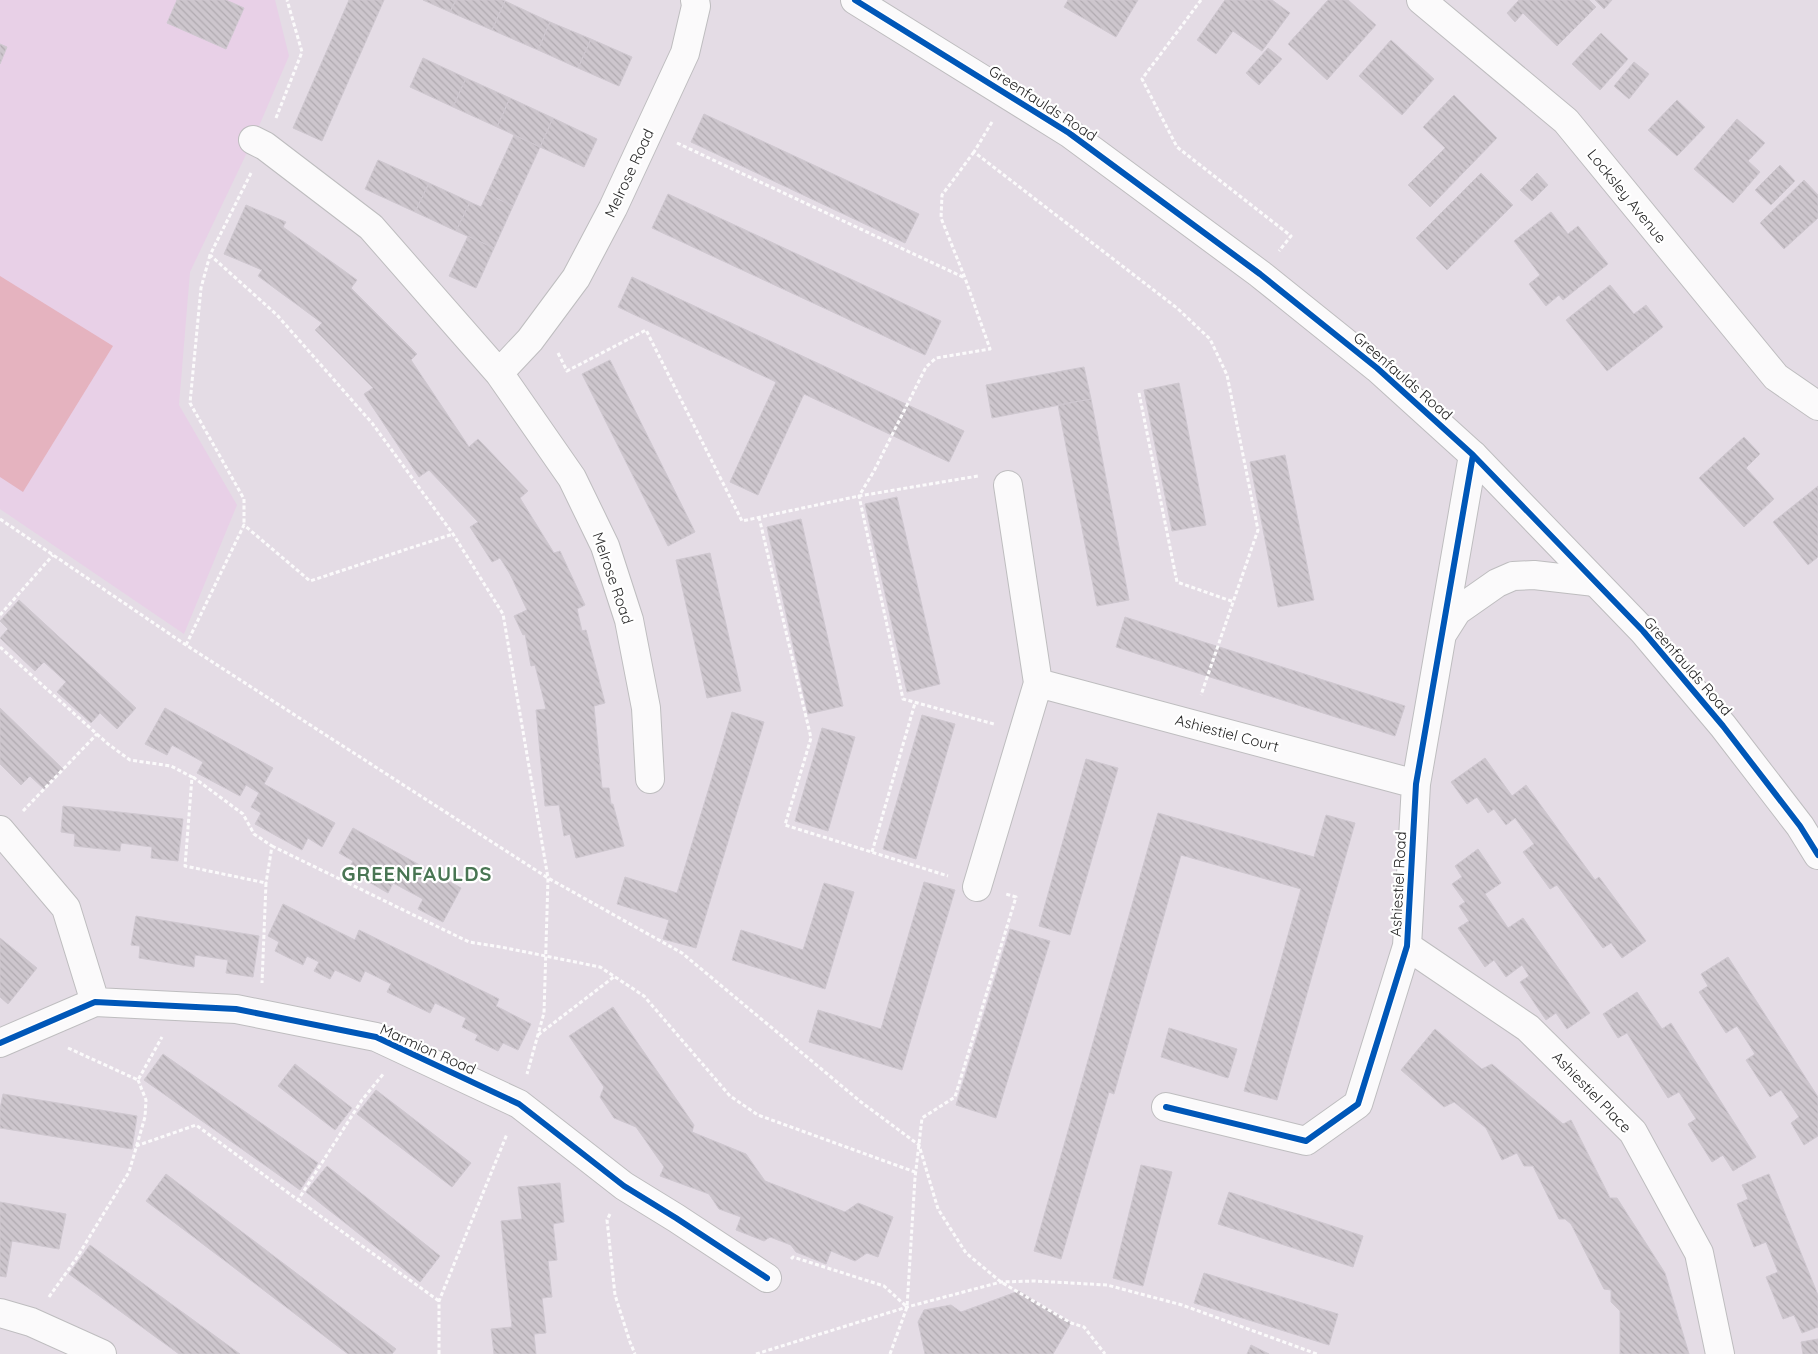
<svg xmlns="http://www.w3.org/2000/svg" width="1818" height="1354" font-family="Quicksand,sans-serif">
<defs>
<pattern id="building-back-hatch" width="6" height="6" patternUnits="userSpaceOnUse" patternTransform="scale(1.25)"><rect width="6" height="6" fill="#cdc6cd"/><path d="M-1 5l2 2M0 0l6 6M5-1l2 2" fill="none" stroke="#b0aab0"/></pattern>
</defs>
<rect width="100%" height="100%" fill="#e4dce5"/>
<path fill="#e8d0e7" d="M0,0H275L289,56L253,140L190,272L179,405L237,505L184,634L0,509Z"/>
<path fill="#e5b3bf" d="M0,276L113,346L23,492L0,477Z"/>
<path fill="url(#building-back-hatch)" stroke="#cfc8d0" d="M177,0H226L244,8L226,49L167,23Z
M349,0H384L322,141L293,128Z
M423,0H456L450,12Z
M456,0H502L505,1L492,30L450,12Z
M1068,0H1138L1116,37L1064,7Z
M1225,0H1272L1290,13L1262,51L1233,31L1216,54L1197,40Z
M1328,0H1348L1376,25L1327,80L1288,44Z
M1519,0H1589L1596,7L1557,46L1523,13L1515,22L1507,13Z
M1595,0H1612L1604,9Z
M505,1L550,22L538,50L492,30Z
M550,22L591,39L578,68L538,50Z
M1601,33L1628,59L1600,90L1572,64Z
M591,39L632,57L619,86L578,68Z
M1391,40L1434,79L1402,115L1359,76Z
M0,44L7,47L0,64Z
M1268,48L1282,59L1259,85L1246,73Z
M423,58L466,78L453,107L410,87Z
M1634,62L1649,74L1629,99L1614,86Z
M466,78L510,98L497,127L453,107Z
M1454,95L1497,138L1430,207L1408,185L1445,148L1423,127Z
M510,98L553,118L540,147L497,127Z
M1677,100L1705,127L1677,156L1648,130Z
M704,114L919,214L905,243L691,142Z
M553,118L597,139L584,167L540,147Z
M1737,119L1765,143L1748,161L1760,172L1733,203L1694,169Z
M514,135L540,147L513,206L487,194Z
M378,160L429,183L415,212L365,189Z
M1780,165L1795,181L1771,205L1755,190Z
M1481,173L1513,205L1447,270L1416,238Z
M1537,173L1548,185L1532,201L1520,190Z
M1804,180L1818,195V218L1784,249L1760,223Z
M429,183L470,202L456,231L415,212Z
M487,194L513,206L494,248L456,231L470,202L481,207Z
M668,194L941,321L925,355L652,228Z
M246,205L286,222L283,227L357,280L351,288L417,354L411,360L469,447L478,439L528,491L520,498L554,553L560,551L585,605L577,609L582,631L586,630L605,703L594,706L602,788H609L611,804H613L624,846L576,858L570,834L564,836L559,805L545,806L536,710L546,709L535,665L531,666L525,634L523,635L514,616L527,610L510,574L500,558L492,562L470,527L478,522L429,470L419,477L364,394L373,388L315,330L322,323L258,276L262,270L224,254Z
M1551,212L1568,234L1578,226L1608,264L1563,300L1559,295L1546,306L1529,284L1540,275L1514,241Z
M468,236L494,248L476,288L449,276Z
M632,277L964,431L949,462L804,394L758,495L730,482L776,382L618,307Z
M1610,285L1634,314L1646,305L1663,327L1607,371L1566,320Z
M610,360L695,532L668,546L582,374Z
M1084,367L1091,399L992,418L986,385Z
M1179,383L1206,525L1172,531L1144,390Z
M1091,399L1129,600L1097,606L1058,405Z
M1744,437L1760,454L1746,468L1774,499L1744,527L1699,478Z
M1285,455L1314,600L1278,607L1250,462Z
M1818,486V557L1808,565L1773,522Z
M897,497L940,684L907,692L865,504Z
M801,519L843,706L808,714L767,527Z
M710,553L741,691L707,698L676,560Z
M19,600L136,708L117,729L100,713L91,723L57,692L66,682L44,662L35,671L0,638L8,629L0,621Z
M1125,617L1405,706L1395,736L1116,647Z
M0,708L63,769L44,789L30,776L21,785L0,764Z
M165,708L273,768L264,784L335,823L322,847L308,838L302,850L255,824L261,813L251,807L259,793L246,785L240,796L197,773L203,762L172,745L167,755L145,744Z
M732,712L764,722L696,948L663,939L669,920L617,904L625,877L677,893Z
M922,715L955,724L916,859L883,849Z
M822,728L855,737L828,831L795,821Z
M1485,758L1512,796L1526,785L1595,880L1599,877L1646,941L1622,958L1611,943L1603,948L1557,885L1550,889L1523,852L1534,844L1515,818L1506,825L1494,809L1488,813L1477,797L1467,804L1451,782Z
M1086,759L1118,768L1070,935L1039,926Z
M63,806L183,819L178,861L151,858L152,847L121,843L120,851L74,846L75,834L61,832Z
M1158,813L1314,857L1326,815L1355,823L1277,1100L1244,1091L1301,889L1181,855L1114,1094L1109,1092L1061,1259L1034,1251Z
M353,828L461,888L443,922L418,909L423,899L393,883L388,893L348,870L353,861L339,853Z
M1478,849L1501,883L1485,894L1508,928L1523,918L1590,1013L1567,1029L1556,1013L1546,1020L1520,982L1529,976L1522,965L1506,977L1494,960L1485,967L1458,928L1469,921L1459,906L1465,902L1452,884L1462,877L1455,866Z
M924,882L955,890L902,1070L809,1042L818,1010L881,1029Z
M824,883L854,892L825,989L732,960L741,930L803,950Z
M283,904L355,940L359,930L499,999L496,1006L531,1024L518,1050L503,1043L498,1051L475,1040L478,1035L462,1027L466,1018L435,1003L430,1013L387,992L391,984L365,971L360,982L335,970L330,979L314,971L319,962L307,956L303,965L275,951L279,942L268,936Z
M136,916L259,936L253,977L226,973L228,960L195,955L194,967L139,958L140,946L131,945Z
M1010,929L1050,941L996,1118L956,1105Z
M0,938L37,968L8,1004L0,997Z
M1728,957L1818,1097V1136L1804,1145L1791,1123L1799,1117L1781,1090L1770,1097L1746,1060L1755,1054L1737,1026L1726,1033L1699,992L1708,986L1701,974Z
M1637,992L1662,1029L1671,1023L1756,1157L1733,1171L1723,1155L1712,1162L1688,1124L1696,1119L1679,1092L1668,1098L1627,1033L1618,1038L1603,1014Z
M613,1007L694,1125L692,1132L746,1154L765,1181L845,1212L858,1203L893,1217L878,1257L867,1253L855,1261L831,1251L826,1264L796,1252L791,1245L770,1237L764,1241L736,1230L741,1217L719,1209L709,1194L660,1176L664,1167L636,1127L614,1118L600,1097L604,1087L569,1036Z
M1169,1028L1237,1049L1228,1078L1161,1057Z
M1435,1029L1482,1069L1492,1064L1563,1124L1571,1120L1610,1198H1617L1665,1273L1689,1354H1620V1311L1611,1302V1290L1604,1289L1571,1224L1565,1219H1559L1533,1166H1524L1517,1153L1502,1160L1486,1128L1454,1102L1444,1107L1401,1070Z
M163,1054L318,1163L300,1190L144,1080Z
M295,1064L352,1108L335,1130L278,1086Z
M376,1090L471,1163L452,1187L357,1114Z
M3,1094L137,1116L132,1149L0,1128V1109Z
M1141,1165L1172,1172L1143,1286L1113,1278Z
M327,1166L440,1256L420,1282L306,1192Z
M166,1174L396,1349L392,1354H348L146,1201Z
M1769,1174L1818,1295V1327L1802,1333L1794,1315L1783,1319L1766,1277L1778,1272L1766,1242L1754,1247L1737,1204L1748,1199L1742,1185Z
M560,1183L564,1222L553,1224L557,1260L548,1261L552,1297L542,1298L546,1333L534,1334L536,1354H494L491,1329L512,1327L501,1221L522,1219L518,1187Z
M1229,1192L1363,1236L1353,1267L1218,1224Z
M0,1202L66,1214L59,1249L12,1241L6,1277L0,1276Z
M90,1245L240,1354H179L69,1274Z
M1204,1273L1338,1314L1329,1345L1194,1303Z
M1019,1291L1071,1323L1053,1354H925L918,1322L924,1310L951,1305L961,1312Z
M1818,1339V1354H1803L1801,1342Z
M1251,1345L1269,1354H1247Z"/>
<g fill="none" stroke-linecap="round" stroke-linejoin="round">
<defs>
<path id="minor" d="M1421,0L1566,121L1776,377L1818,406
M253,140L265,146L371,227L499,373L572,478L605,546L629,620L646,708L650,779
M499,373L530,340L576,278L613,208L685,53L696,6L695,0
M1443,633L1457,611L1497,583L1513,576L1534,575L1595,582
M1038,683L1416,784
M0,830L66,908L95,1002
M977,887L1038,683L1008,485
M1407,946L1528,1028L1633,1132L1699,1253L1720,1354
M0,1043L95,1002L236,1009L376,1037L519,1104L624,1186L676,1218L767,1278
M1166,1107L1306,1141L1358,1104L1407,946L1416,784L1473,455
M0,1313L31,1322L102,1354"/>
<path id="tertiary" d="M855,0L1069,133L1260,274L1377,368L1473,455L1643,631L1723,726L1800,826L1818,855"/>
</defs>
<use href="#minor" stroke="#bebdbf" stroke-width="30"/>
<use href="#tertiary" stroke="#bebdbf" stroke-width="30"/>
<path stroke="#fbfafb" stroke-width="3" stroke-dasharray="4 2.5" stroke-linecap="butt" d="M1201,0L1142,79L1177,147L1291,236L1279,251
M276,118L302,52L287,0
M992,122L974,152L1177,308L1210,339L1227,375L1258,530L1201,695
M677,143L965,278
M974,152L942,195L941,218L965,278L990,349L936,358L926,367L874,471L859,496L903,699L994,724
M251,173L210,255L277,315L372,423L453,534L503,614L548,878L544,1013L527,1074
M210,255L201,288L190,403L244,499V525
M558,353L567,371L646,330L742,521L859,496L978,476
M1139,393L1177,582L1234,602
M759,517L811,738L785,825L948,876
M0,519L186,645L548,878L682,953L861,1102L919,1145L938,1209L966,1253L1001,1282L1071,1323L1084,1327L1105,1354
M0,615L53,555
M186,645L244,525L310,581L453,534
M0,647L108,744L130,760L171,766L192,777L185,866L266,883L262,983
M193,777L243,814L254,834L272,846L266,883
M23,811L97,734
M272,846L469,942L501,947L600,967L644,996L730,1096L758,1115L915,1172
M872,852L915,703
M538,1035L615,976
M68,1048L138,1080L162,1037
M136,1146L196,1125L298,1200L362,1100L384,1073
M298,1200L439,1301
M610,1214L607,1220L615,1295L630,1342L635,1354
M791,1259L793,1257L884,1286L907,1307
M49,1297L76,1259L129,1172L145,1117L146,1100L138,1080
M439,1354V1301L507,1134
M756,1354L907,1307L1001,1282L1035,1281L1107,1285L1182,1305L1317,1354
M890,1354L907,1307L915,1178L922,1118L955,1097L1016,897L1006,894"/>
<use href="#minor" stroke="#fbfafb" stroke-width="28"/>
<use href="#tertiary" stroke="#fbfafb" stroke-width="28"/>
<defs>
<path id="cycleway" d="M855,0L1069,133L1260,274L1377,368L1473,455L1643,631L1723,726L1800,826L1818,855
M0,1043L95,1002L236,1009L376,1037L519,1104L624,1186L676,1218L767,1278
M1166,1107L1306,1141L1358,1104L1407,946L1416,784L1473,455"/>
</defs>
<use href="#cycleway" stroke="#fff" stroke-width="9"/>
<use href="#cycleway" stroke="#0057b8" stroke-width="6"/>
</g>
<g text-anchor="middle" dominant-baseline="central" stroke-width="4.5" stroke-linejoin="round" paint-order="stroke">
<g font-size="15" fill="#262626" stroke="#fff">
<text transform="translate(1043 103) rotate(33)">Greenfaulds Road</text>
<text transform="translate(629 173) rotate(-65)">Melrose Road</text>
<text transform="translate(1627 196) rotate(51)">Locksley Avenue</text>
<text transform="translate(1403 376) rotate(41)">Greenfaulds Road</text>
<text transform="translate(613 578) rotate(71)">Melrose Road</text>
<text transform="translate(1688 666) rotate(49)">Greenfaulds Road</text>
<text transform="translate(1227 733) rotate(15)">Ashiestiel Court</text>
<text transform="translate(1398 884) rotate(-87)">Ashiestiel Road</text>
<text transform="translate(428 1049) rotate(24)">Marmion Road</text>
<text transform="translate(1592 1092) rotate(46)">Ashiestiel Place</text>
</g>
<g font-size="20" font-weight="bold" letter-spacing="1" fill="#497553" stroke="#fff">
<text x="417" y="873">GREENFAULDS</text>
</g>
</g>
</svg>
